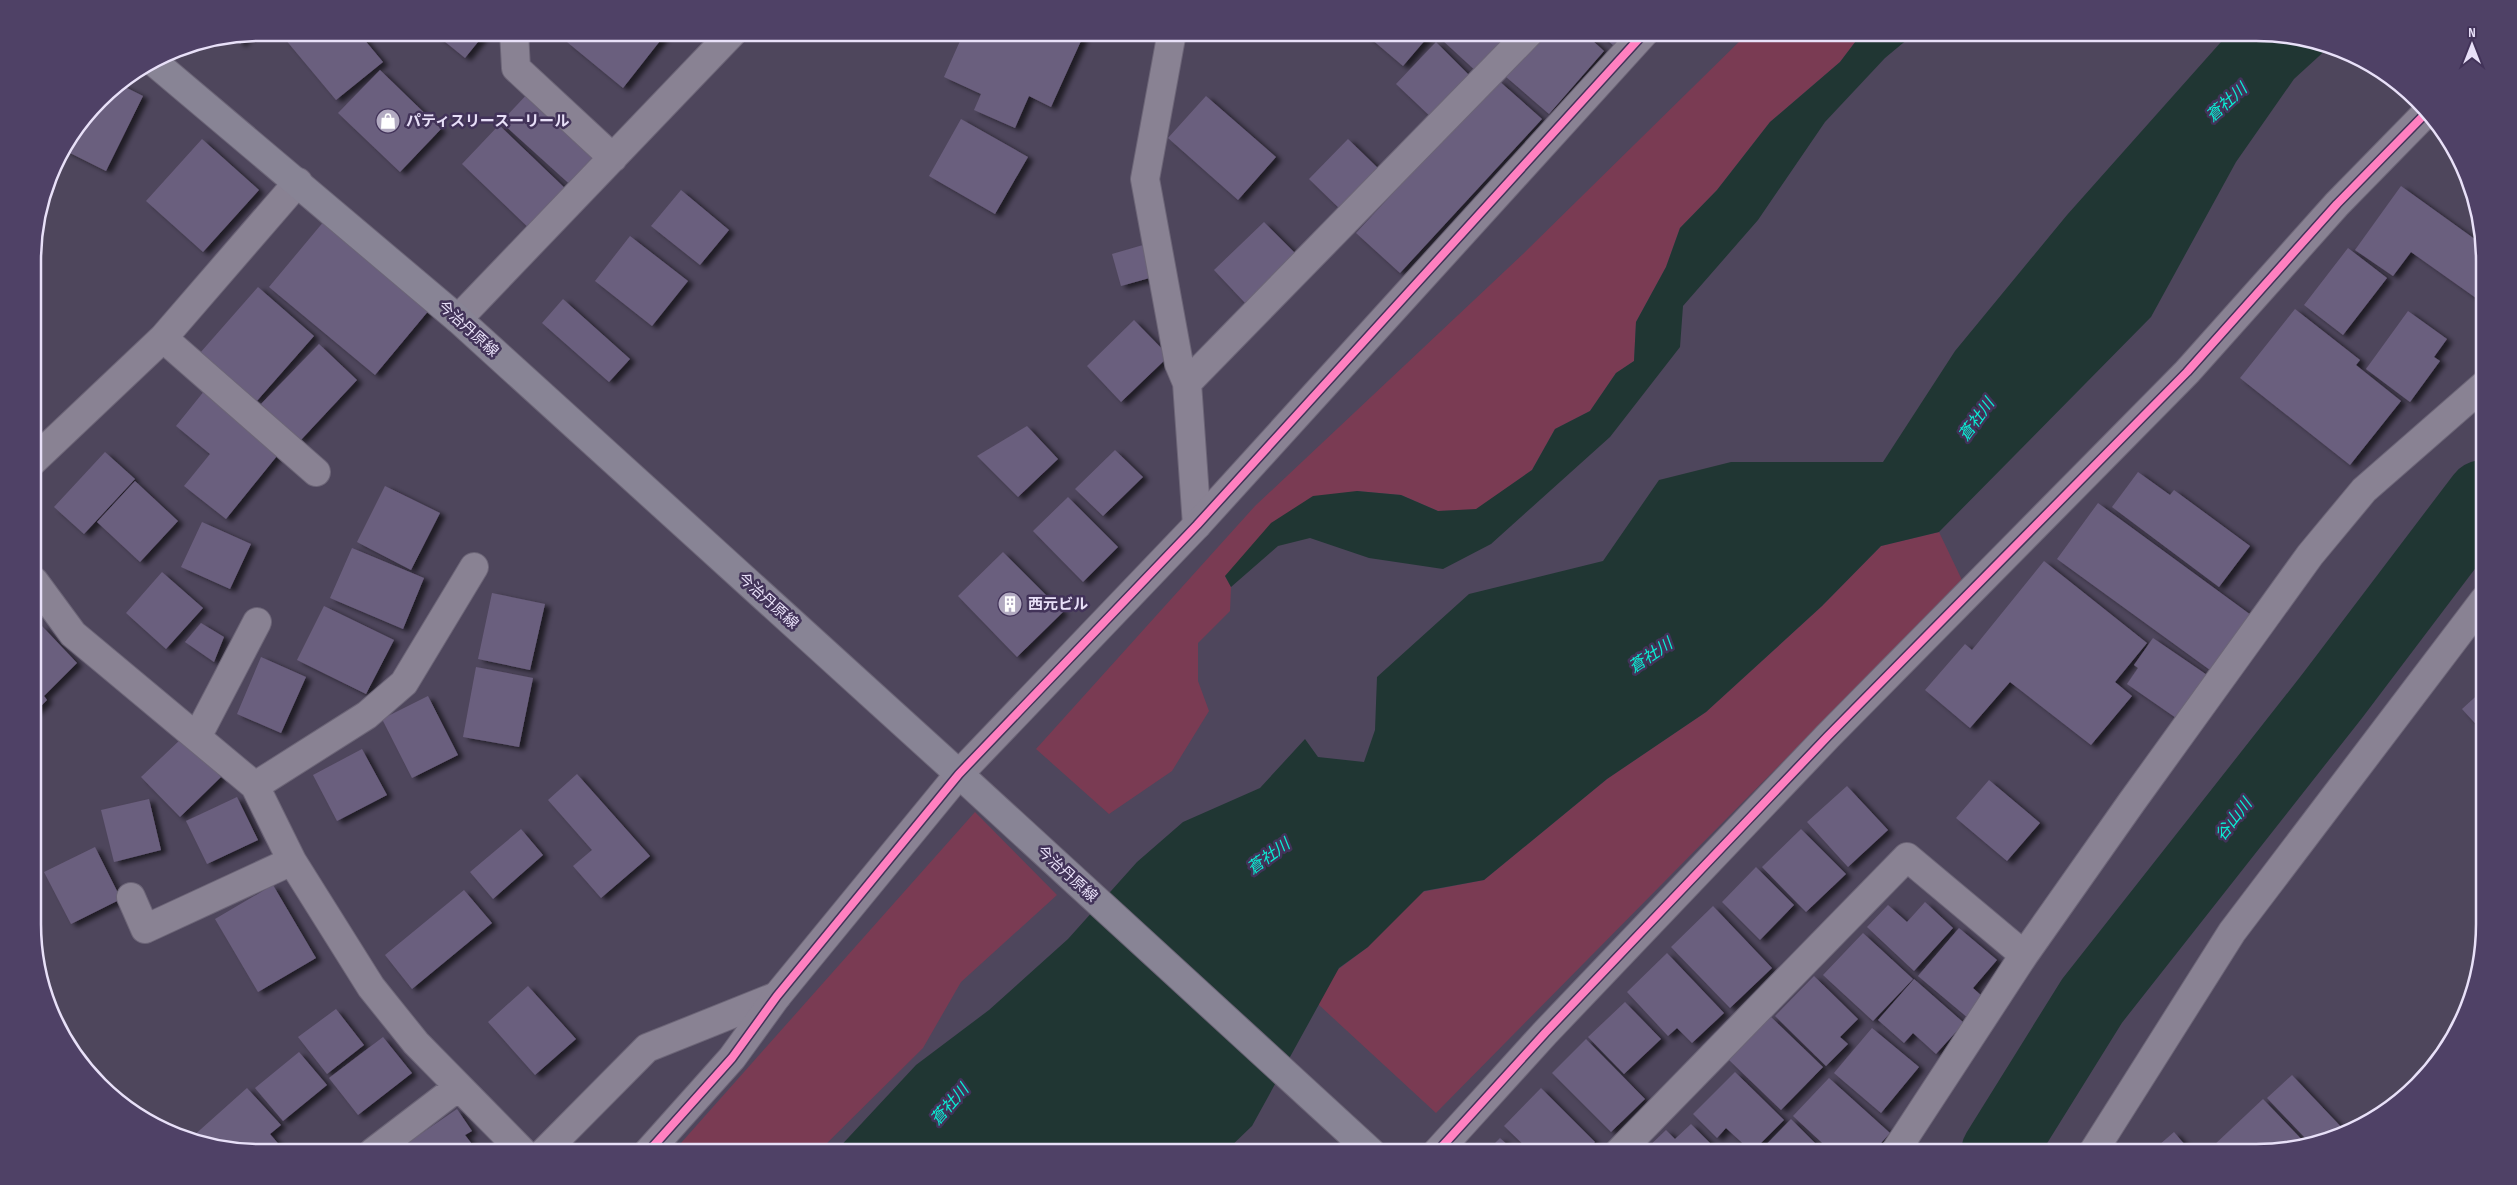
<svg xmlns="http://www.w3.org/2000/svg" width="2517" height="1185" font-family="'Sofia Sans Condensed','Noto Sans JP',sans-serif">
<defs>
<filter id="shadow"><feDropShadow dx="5.5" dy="3" stdDeviation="2.5" flood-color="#0009"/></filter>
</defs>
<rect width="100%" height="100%" fill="#4e465c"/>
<path fill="#7a3b53" d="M1748,33H1862L1840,62L1770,122L1717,190L1680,228L1666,267L1636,322L1634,361L1616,373L1590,411L1555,429L1532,470L1476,510L1438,511L1401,495L1357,491L1225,576L1231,587L1230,611L1198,643V681L1209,711L1172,771L1109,814L1036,749L1255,506L1523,254Z
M1939,532L1962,580L1436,1113L1319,1005L1316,986L1368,947L1396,897L1484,880L1607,779L1706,712L1822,606L1881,546Z
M975,812L1057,895L961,982L923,1048L818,1152H673Z"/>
<path fill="#203633" d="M1862,33H1915L1885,58L1825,122L1758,220L1683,306L1680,347L1610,437L1491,544L1443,569L1369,558L1310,538L1278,546L1231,587L1225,576L1271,523L1313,496L1357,491L1401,495L1438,511L1476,509L1532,470L1555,429L1590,411L1616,373L1634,361L1636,322L1666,267L1680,228L1717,190L1770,122L1840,62Z
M2229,33H2255L2329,47L2294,79L2236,162L2151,317L1939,532L1881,546L1822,606L1706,712L1607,779L1484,880L1424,891L1368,947L1339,968L1252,1126L1225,1152H835L916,1065L989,1010L1068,939L1137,862L1183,822L1260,788L1305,739L1318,757L1364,762L1375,730L1377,677L1469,594L1603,561L1659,480L1731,462H1883L1955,351L2067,215Z"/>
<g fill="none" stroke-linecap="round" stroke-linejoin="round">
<path stroke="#203633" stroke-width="74" d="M1998,1152L2092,1001L2333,695L2483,497"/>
</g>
<path fill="#6b5f7e" filter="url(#shadow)" d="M293,32H358L383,62L336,100L285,39Z
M433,32H486L465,58Z
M575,32H667L623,88L567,42Z
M964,32H1085L1051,107L1029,96L1015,128L974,110L981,94L944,77Z
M1363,32H1432L1403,66Z
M1445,32H1516L1478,73L1440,38Z
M1543,32H1583L1604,51L1549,114L1505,76Z
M1598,32H1625L1614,46Z
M249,35L240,44L235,38L240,37Z
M1436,42L1473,79L1433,119L1396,84Z
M380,70L441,129L400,172L338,113Z
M1498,80L1542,119L1400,273L1356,233Z
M119,84L143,96L106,171L64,150L110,90Z
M531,90L604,157L575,189L501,122Z
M1206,96L1276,157L1238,200L1168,138Z
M961,119L1028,157L995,214L929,176Z
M499,125L570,193L533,232L462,164Z
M202,139L259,190L203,252L146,201Z
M1348,139L1380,170L1341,210L1309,179Z
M2401,186L2483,245V303L2411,252L2393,276L2355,250Z
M681,190L729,230L700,265L651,226Z
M325,220L430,309L375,375L269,287Z
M1264,222L1297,255L1246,304L1214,270Z
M630,236L688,281L652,326L595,281Z
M1143,245L1153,277L1121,286L1112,254Z
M2348,248L2387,278L2343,335L2304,305Z
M258,287L314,336L256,402L200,353Z
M563,299L630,359L609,382L542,323Z
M2295,309L2360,360L2356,365L2401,401L2350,465L2240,378Z
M2408,311L2447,339L2434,357L2440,361L2410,402L2366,369Z
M1134,320L1169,356L1121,402L1087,366Z
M319,344L357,380L300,441L261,404Z
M205,390L281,451L226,519L184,486L210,454L176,426Z
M1027,426L1058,459L1018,497L977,456Z
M1115,450L1143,477L1103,516L1075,489Z
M105,452L135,479L84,534L54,507Z
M2138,472L2170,495L2174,490L2250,546L2219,587L2112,507Z
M135,481L178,521L140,562L97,522Z
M385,486L440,513L411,570L357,542Z
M1068,497L1118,547L1083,582L1033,531Z
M2098,503L2251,615L2210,670L2057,559Z
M202,522L251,544L230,589L181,567Z
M352,548L424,578L403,629L330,598Z
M1003,552L1063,612L1017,657L958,596Z
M2044,561L2147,643L2115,682L2132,696L2091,745L2010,682L1970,728L1925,690L1965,644L1972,650Z
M162,572L203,608L166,649L126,613Z
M492,593L545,604L530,670L478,659Z
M324,606L394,640L366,694L297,660Z
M201,623L224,637L214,662L185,642Z
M42,626L77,663L44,696L47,700L34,713V634Z
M2153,638L2210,677L2179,720L2127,684L2138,668L2134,665Z
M261,657L306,677L281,733L237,714Z
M476,667L533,678L519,747L463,737Z
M2484,689V733L2462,709Z
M428,696L458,755L412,778L382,719Z
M182,738L221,777L180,817L141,777Z
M362,749L387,795L337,821L313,775Z
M577,774L650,856L601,898L573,866L592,850L548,800Z
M1989,780L2040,823L2007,861L1956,818Z
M1847,786L1888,830L1848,867L1807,822Z
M237,797L258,840L207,864L186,821Z
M149,799L161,850L114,862L101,810Z
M521,829L543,855L493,899L470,872Z
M1801,829L1846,874L1806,912L1762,867Z
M95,847L121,899L71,924L44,872Z
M1756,867L1794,905L1760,940L1722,902Z
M273,885L316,958L258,992L215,919Z
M464,890L492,923L412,989L385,955Z
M1925,902L1953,928L1914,971L1867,927L1888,905L1907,922Z
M1713,906L1772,968L1730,1008L1671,947Z
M1959,928L1997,960L1973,988L1984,998L1968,1018L1918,976Z
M1863,933L1913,979L1873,1021L1823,975Z
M1667,953L1724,1013L1692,1043L1677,1028L1668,1036L1627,992Z
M1814,976L1858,1019L1840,1037L1848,1044L1826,1066L1775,1016Z
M1914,979L1964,1023L1936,1054L1913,1033L1904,1043L1878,1020Z
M528,986L576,1039L535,1075L488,1022Z
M1625,1002L1661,1039L1624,1074L1588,1037Z
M336,1009L364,1045L327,1074L298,1037Z
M1771,1017L1823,1067L1781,1110L1729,1060Z
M1872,1028L1919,1067L1881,1113L1834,1073Z
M383,1037L412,1073L358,1115L329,1078Z
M1586,1039L1645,1099L1611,1132L1552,1073Z
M299,1052L327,1085L283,1121L255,1088Z
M1735,1072L1784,1120L1752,1152L1726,1128L1717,1138L1693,1114Z
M2292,1075L2345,1131L2341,1134L2329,1140L2311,1144L2267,1098Z
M1829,1078L1890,1133L1873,1152H1832L1793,1116Z
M247,1088L281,1125L270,1134L282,1148L277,1152H262L191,1138Z
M1541,1088L1595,1142L1585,1152H1531L1504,1126Z
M2263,1099L2307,1145L2270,1152H2216L2212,1147Z
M457,1109L472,1131L465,1135L478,1152H418L409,1142Z
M1791,1119L1824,1152H1759Z
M1691,1124L1717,1150L1722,1146L1729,1152H1643L1666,1130L1675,1139Z
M2174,1132L2191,1152H2151Z
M1500,1138L1515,1152H1486Z
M407,1146L412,1152H400Z"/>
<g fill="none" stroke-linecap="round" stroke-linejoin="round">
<defs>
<path id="minor" d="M514,32L516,68L613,158
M1172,32L1145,179L1179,364L1187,383L1197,525
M458,319L733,32
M163,338L316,472
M1187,383L1530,32
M33,461L163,338L298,182
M34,581L73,634L255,786L292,861L371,987L416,1043L523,1152
M197,737L257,622
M255,786L367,715L404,683L474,567
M131,897L145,929L292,861
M2024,955L2131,803L2310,555L2364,490L2483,386
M373,1152L458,1087
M544,1152L647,1048L777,996
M1437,1152L1545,1033L1828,736L2187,372L2337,204L2427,112
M1619,1152L1907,857L2024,955L1895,1152
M2093,1152L2232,932L2484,600"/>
<path id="tertiary" d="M648,1152L732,1058L777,996L959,774L1197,525L1645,32"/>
<path id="secondary" d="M154,62L458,319L959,774L1371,1152"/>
</defs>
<use href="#minor" stroke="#6c6577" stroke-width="30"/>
<use href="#tertiary" stroke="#6c6577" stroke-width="30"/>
<use href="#secondary" stroke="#6c6577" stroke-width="30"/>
<use href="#minor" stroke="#898293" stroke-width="28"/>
<use href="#tertiary" stroke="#898293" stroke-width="28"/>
<use href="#secondary" stroke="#888495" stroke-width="28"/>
<defs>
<path id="cycleway" d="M648,1152L732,1058L777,996L959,774L1197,525L1645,32
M1437,1152L1545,1033L1828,736L2187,372L2337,204L2427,112"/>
</defs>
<use href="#cycleway" stroke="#423359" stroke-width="11"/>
<use href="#cycleway" stroke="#ff80c0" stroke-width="8"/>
</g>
<defs>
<symbol id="shop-disc" viewBox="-11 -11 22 22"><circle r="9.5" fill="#b2aac1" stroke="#423359"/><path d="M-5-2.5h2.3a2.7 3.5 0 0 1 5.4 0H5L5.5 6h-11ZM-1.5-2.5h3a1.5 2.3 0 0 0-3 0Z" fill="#fff"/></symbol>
<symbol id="building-disc" viewBox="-11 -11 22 22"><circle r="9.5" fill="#b2aac1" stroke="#423359"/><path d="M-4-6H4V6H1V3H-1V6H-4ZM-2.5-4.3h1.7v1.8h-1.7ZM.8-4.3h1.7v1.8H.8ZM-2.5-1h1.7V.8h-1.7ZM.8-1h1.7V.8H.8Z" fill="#fff"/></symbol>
</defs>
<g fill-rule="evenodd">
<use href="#shop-disc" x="374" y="107" width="28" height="28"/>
<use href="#building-disc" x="996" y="590" width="28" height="28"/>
</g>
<g text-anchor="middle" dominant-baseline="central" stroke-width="5" stroke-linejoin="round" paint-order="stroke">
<g font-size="15" font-weight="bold" fill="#e8e0f8" stroke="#423359" text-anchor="start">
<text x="406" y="121">パティスリースーリール</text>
<text x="1028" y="604">西元ビル</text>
</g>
<g font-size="15" fill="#e8e0f8" stroke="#423359">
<text transform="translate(468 329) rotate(42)">今治丹原線</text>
<text transform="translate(768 601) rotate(42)">今治丹原線</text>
<text transform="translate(1067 874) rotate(42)">今治丹原線</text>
</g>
<g font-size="16" font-style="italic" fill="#0aefd4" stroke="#423359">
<text transform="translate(2227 103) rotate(-42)">蒼社川</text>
<text transform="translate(1977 420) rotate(-54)">蒼社川</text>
<text transform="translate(1651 656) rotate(-34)">蒼社川</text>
<text transform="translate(2234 820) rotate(-52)">谷山川</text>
<text transform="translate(1269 857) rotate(-36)">蒼社川</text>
<text transform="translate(950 1105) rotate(-49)">蒼社川</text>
</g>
</g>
<path d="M0 0H2517V1185H0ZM261 41H2256A220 220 0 0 1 2476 261V924A220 220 0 0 1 2256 1144H261A220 220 0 0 1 41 924V261A220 220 0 0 1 261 41Z" fill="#4f4166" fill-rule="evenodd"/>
<path fill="none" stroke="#e8e0f8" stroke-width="2.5" d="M261 41H2256A220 220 0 0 1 2476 261V924A220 220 0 0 1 2256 1144H261A220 220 0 0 1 41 924V261A220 220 0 0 1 261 41Z"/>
<g transform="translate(2472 45)" stroke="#423359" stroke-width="4" paint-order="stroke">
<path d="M0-4L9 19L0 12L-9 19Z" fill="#e8e0f8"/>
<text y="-8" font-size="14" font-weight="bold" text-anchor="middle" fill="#e8e0f8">N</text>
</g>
</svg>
